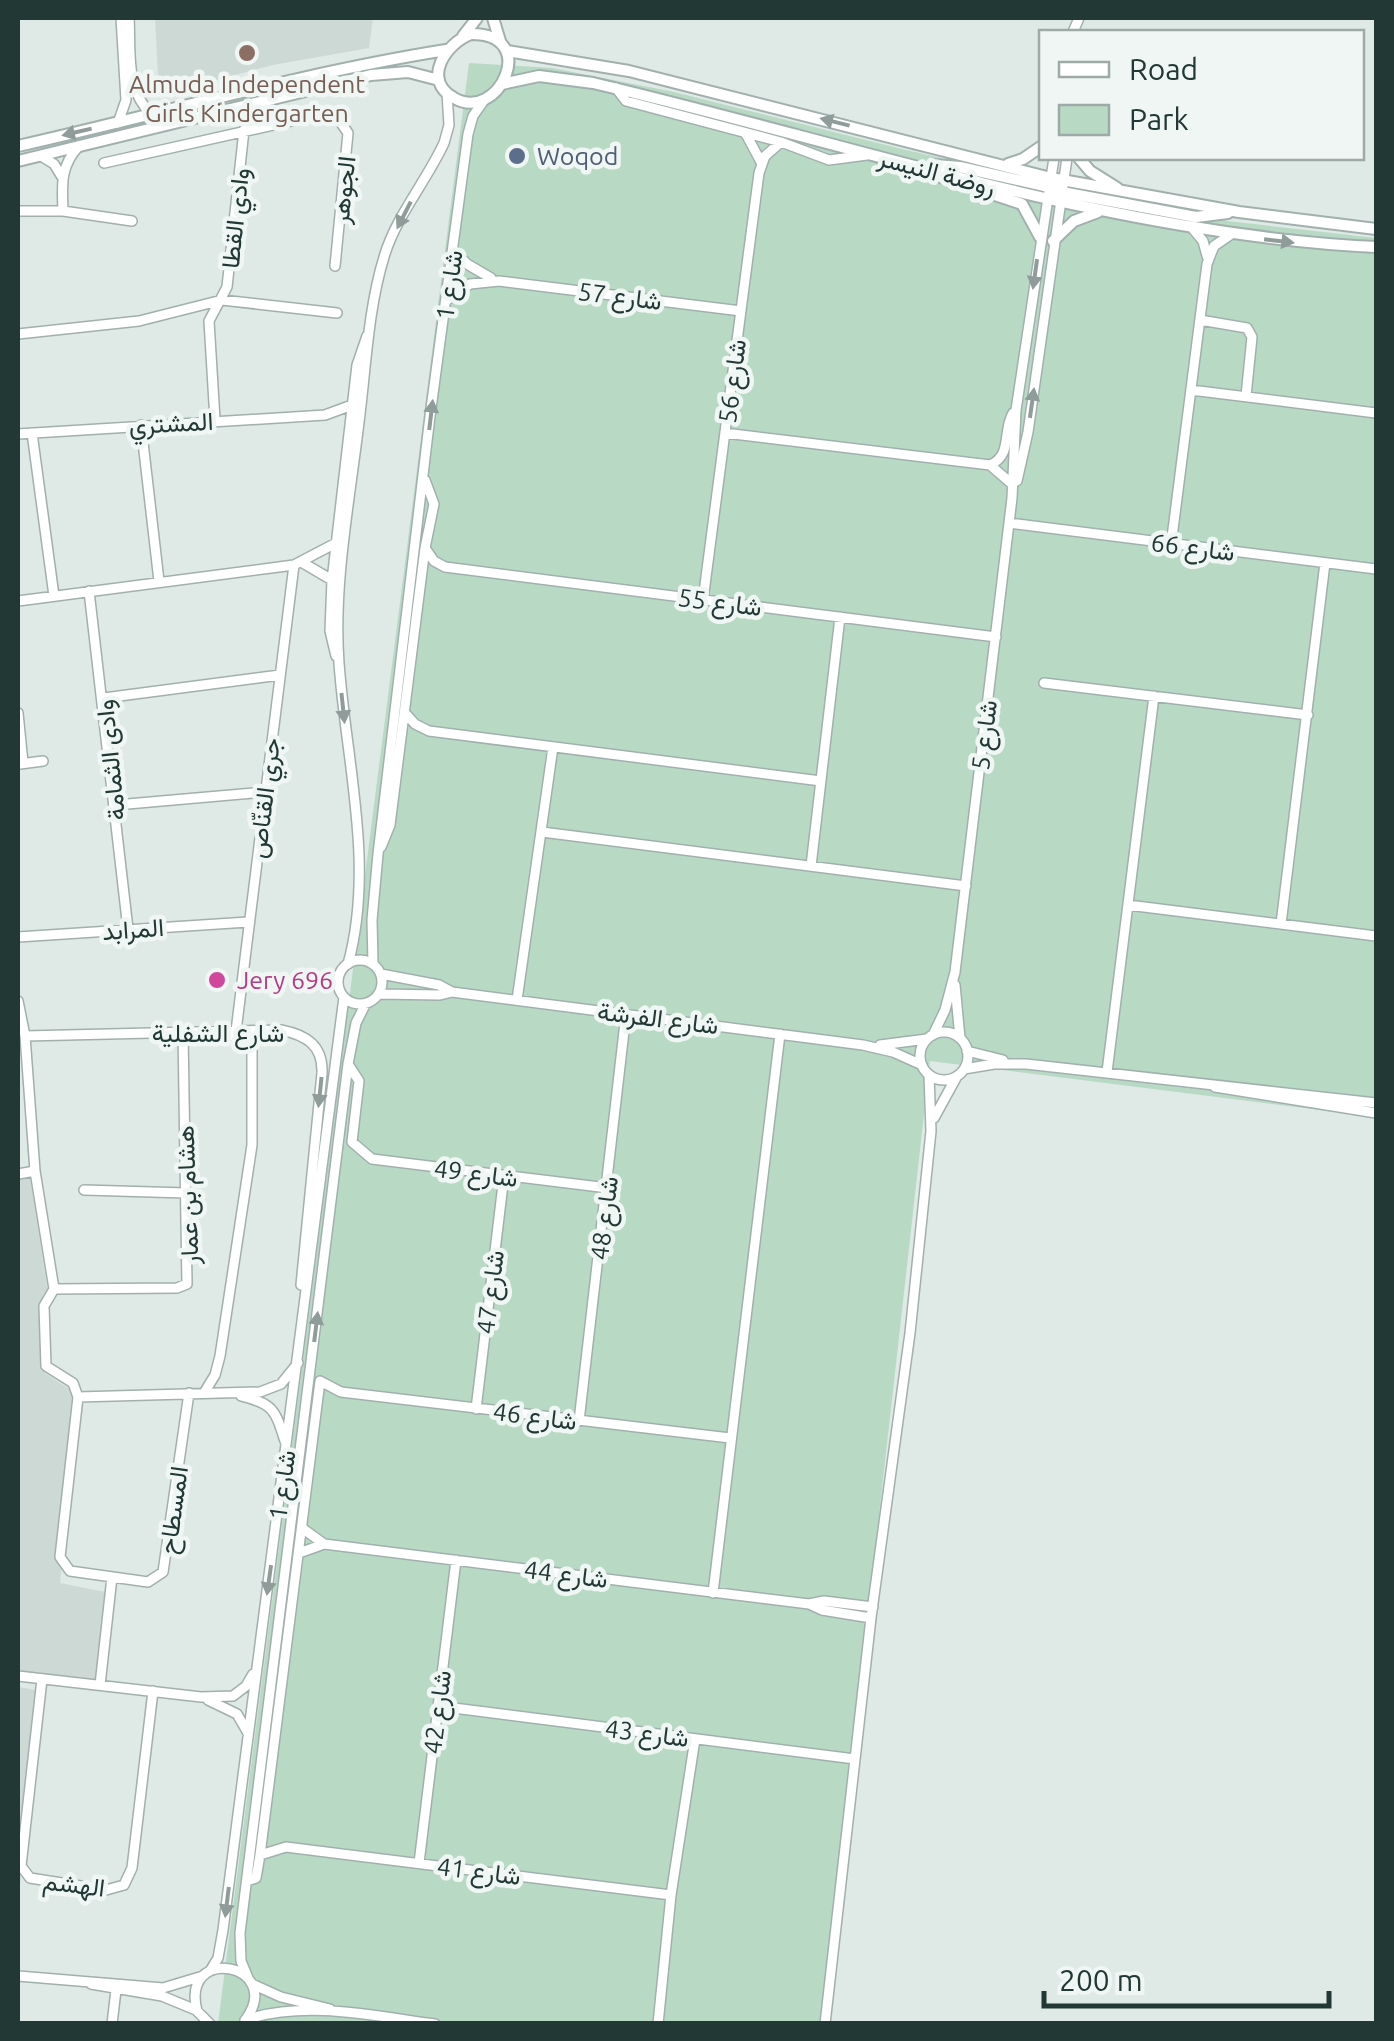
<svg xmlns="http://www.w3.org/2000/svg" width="1394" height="2041" font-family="Ubuntu,Vazirmatn,sans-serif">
<rect width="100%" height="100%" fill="#dfe9e6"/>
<path fill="#cdd9d5" d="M155,18H373L369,48L273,65L159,95Z
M30,1177L48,1293L38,1306L45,1373L72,1391L76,1405L60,1583L105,1592L96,1686L18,1675V1179Z
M18,1687L42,1691L18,1902Z"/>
<path fill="#b8dac5" d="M469,63L552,68L674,92L902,149L1201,218L1376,238V1117L930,1061L822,2023L218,2024Z"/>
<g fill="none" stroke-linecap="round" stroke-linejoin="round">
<defs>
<path id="minor" d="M129,18C131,52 125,90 152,115
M1073,32L1079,18
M616,88L626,101L781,142L829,160L867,155
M118,123L126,100L121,18
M746,134L761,162
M41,156L54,164L62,177
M104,163L318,115L337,117L348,133L335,266
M18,211H63L132,221
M63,211C62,185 60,166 79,146
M1193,229L1203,241L1207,256
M454,251L467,264L491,278
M447,300L470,284L499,281L741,311
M1200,320L1247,328L1252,337L1246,396
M18,334L139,321L222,300L337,313
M1191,390L1376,413
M215,420L209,321L227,287L244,130
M141,425L159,581
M32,433L54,596
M725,433L990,465L1012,484
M18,434L325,415L352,405
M990,465C1013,455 1002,431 1013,413
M1017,481L1028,432L1067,158
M1009,523L1376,569
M1171,545L1207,264L1214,246L1230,235
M425,548L434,561L445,567L996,637
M303,563L332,580
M89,591L128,929
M703,600L759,173L765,156L781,142
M18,601L294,565L336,543
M336,656L330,631L332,580L357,365L367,336
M1044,683L1308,715
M104,698L280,675
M18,713L23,763
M405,713L415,724L429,731L821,781
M20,764L43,761
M116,805L264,792
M542,832L966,886
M381,847L390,825L425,548L434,504L425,480
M811,866L840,617
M1128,905L1376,936
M1281,924L1325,563
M18,937L248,922
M338 982a22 22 0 1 1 44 0a22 22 0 1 1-44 0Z
M348,964C375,865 346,762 339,663C333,585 350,499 359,422C366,368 368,309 384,257C396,216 426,182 444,143L449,125L447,93
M373,964L372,920L378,854L430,416L468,134L473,116L485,99
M381,974L439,985L452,992
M955,985L960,1038
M379,994L440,995L452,992L863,1045L893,1052L922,1065
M517,1000L553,747
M18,1001L25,1036L35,1171L54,1289L177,1288L187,1284L183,1032
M236,1031L294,565
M920 1056a24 24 0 1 1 48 0a24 24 0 1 1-48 0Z
M933,1035L945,1010L955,972L1012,498L1016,410L1054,158
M25,1036L281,1030C306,1035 323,1045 322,1073L301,1285
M880,1045L927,1039
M967,1051L1003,1060
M348,1064L359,1081L352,1142L372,1159L608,1188
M964,1069L994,1064H1026L1376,1103
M1107,1072L1154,696
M1215,1087L1376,1113
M934,1118L957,1076
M18,1174L35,1171
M84,1190L186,1193
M54,1289L44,1306L46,1366L73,1383L78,1397L60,1557L70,1571L148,1582L163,1572L189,1393
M204,1393L215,1375L220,1356L252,1145V1050L228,1032
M241,1396C274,1404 275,1410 285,1441
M78,1397L260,1392L281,1384L298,1363
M476,1409L504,1176
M579,1421L626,1014
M302,1528L324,1544L809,1604L822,1610L871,1618
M299,1553L324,1544
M713,1593L780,1034
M809,1604L824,1601L873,1607
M18,1676L201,1697L233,1696L246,1686L253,1674
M42,1679L21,1866L30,1878L106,1890L124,1885L132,1868L153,1691
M100,1685L112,1577
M208,1700L237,1714L248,1733
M438,1706L855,1759
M260,1855L286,1847L671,1895
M419,1863L456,1560
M247,1881L256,1878L260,1855L320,1381L341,1392L730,1438
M210,1971L218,1958L223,1930L344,997
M18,1976L163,1988L203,1976
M248,1978L241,1961L240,1933L348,1064L356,1023L366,1003
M91,1984L162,1996L196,2010
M252,1984L281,1997L330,2009
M245,2020C305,2000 374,2016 435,2024
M112,2024L116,1990
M210,2024L197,2011C180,1943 285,1964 246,2019
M658,2024L671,1895L695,1739
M825,2024L871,1618L910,1333L931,1131L929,1075"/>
<path id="tertiary" d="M493,18L500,41
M471,34C541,33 499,124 454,98C421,80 446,43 471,34Z
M463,36L477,18
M507,51L629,71L1051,178L1239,212L1376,229
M502,84L539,76L593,83C853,144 1108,234 1376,247
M18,146C160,114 301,73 446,50
M1079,158L1090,171L1117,188
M18,161L371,75L408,72L439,80
M1008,164L1023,159L1042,146
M935,165L960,167L1049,187L1060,184
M932,174L1022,204L1040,237
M1047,200L1053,193L1062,192L1196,217L1228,213
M1053,241L1074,221L1098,212"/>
</defs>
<use href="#minor" stroke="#a2b0ad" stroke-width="12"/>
<use href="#tertiary" stroke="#a2b0ad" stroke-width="14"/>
<use href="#minor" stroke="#fff" stroke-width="9"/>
<use href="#tertiary" stroke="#fff" stroke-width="10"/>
</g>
<defs><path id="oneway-solid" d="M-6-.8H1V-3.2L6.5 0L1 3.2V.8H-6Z" transform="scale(2.5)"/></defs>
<g fill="#909c9a">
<use href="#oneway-solid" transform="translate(835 122) rotate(-166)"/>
<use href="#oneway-solid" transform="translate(77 132) rotate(167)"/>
<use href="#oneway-solid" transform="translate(404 215) rotate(117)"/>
<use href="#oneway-solid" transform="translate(1279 241) rotate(7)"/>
<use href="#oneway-solid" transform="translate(1035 274) rotate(98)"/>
<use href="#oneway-solid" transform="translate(1032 403) rotate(-82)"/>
<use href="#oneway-solid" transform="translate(431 415) rotate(-83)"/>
<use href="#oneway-solid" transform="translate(343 708) rotate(84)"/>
<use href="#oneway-solid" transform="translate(320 1092) rotate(96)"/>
<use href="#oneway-solid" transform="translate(316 1327) rotate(-83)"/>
<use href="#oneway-solid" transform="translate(269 1580) rotate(98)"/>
<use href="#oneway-solid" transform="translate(227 1902) rotate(97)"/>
</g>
<circle fill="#8d6e63" stroke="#eff6f3" stroke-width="4" cx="247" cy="53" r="10"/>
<circle fill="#5c6f8a" stroke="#eff6f3" stroke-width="4" cx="517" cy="156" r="10"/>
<circle fill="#d1479c" stroke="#eff6f3" stroke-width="4" cx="217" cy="980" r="10"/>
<g text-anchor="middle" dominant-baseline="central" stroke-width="9" stroke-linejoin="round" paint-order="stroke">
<g font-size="25" fill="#785e54" stroke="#eff6f3">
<text x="247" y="84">Almuda Independent<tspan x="247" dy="29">Girls Kindergarten</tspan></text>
</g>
<g font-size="25" fill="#4e5e75" stroke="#eff6f3" text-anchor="start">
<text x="537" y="156">Woqod</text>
</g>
<g font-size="25" fill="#213834" stroke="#eff6f3">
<text transform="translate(937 172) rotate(15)">روضة النيسر</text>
<text transform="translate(343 190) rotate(-84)">الجوهر</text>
<text transform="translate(235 218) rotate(-84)">وادي القطا</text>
<text transform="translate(449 285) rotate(-82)">شارع 1</text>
<text transform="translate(620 296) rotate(7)">شارع 57</text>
<text transform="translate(732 381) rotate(-83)">شارع 56</text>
<text transform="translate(171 423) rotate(-3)">المشتري</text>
<text transform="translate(1193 547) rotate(7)">شارع 66</text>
<text transform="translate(720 602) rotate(7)">شارع 55</text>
<text transform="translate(984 735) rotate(-83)">شارع 5</text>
<text transform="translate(110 760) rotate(-96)">وادى الثمامة</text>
<text transform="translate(264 798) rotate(-83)">جري القنّاص</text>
<text transform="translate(133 929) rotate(-4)">المرابد</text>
<text transform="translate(658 1018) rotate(7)">شارع الفرشة</text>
<text x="218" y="1033">شارع الشفلية</text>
<text transform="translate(476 1173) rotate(7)">شارع 49</text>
<text transform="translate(187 1195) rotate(-92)">هشام بن عمار</text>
<text transform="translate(604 1218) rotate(-83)">شارع 48</text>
<text transform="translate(490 1292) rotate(-83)">شارع 47</text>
<text transform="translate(535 1416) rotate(7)">شارع 46</text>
<text transform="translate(282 1485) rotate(-82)">شارع 1</text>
<text transform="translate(173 1510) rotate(-82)">المسطاح</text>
<text transform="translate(566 1574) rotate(7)">شارع 44</text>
<text transform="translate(437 1712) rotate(-83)">شارع 42</text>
<text transform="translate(647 1733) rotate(7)">شارع 43</text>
<text transform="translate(479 1871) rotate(7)">شارع 41</text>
<text transform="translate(74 1884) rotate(7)">الهشم</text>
</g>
<g font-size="25" fill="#b23c85" stroke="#eff6f3" text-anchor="start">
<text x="237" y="980">Jery 696</text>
</g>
</g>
<rect width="1394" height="2041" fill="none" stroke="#213834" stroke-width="40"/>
<rect x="1039" y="30" width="325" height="130" fill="#eff6f3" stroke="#9daaa7" stroke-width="2.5"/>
<rect x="1059" y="62" width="50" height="15" fill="#ffffff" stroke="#9daaa7" stroke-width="2.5"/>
<text x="1129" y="80" font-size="30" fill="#213834">Road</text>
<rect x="1059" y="105" width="50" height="30" fill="#b8dac5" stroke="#9daaa7" stroke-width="2.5"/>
<text x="1129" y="130" font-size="30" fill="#213834">Park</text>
<path d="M1044 1991v15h285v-15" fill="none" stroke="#213834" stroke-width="5"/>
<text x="1059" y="1991" font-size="30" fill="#213834" stroke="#eff6f3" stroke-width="8" paint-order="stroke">200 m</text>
</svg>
